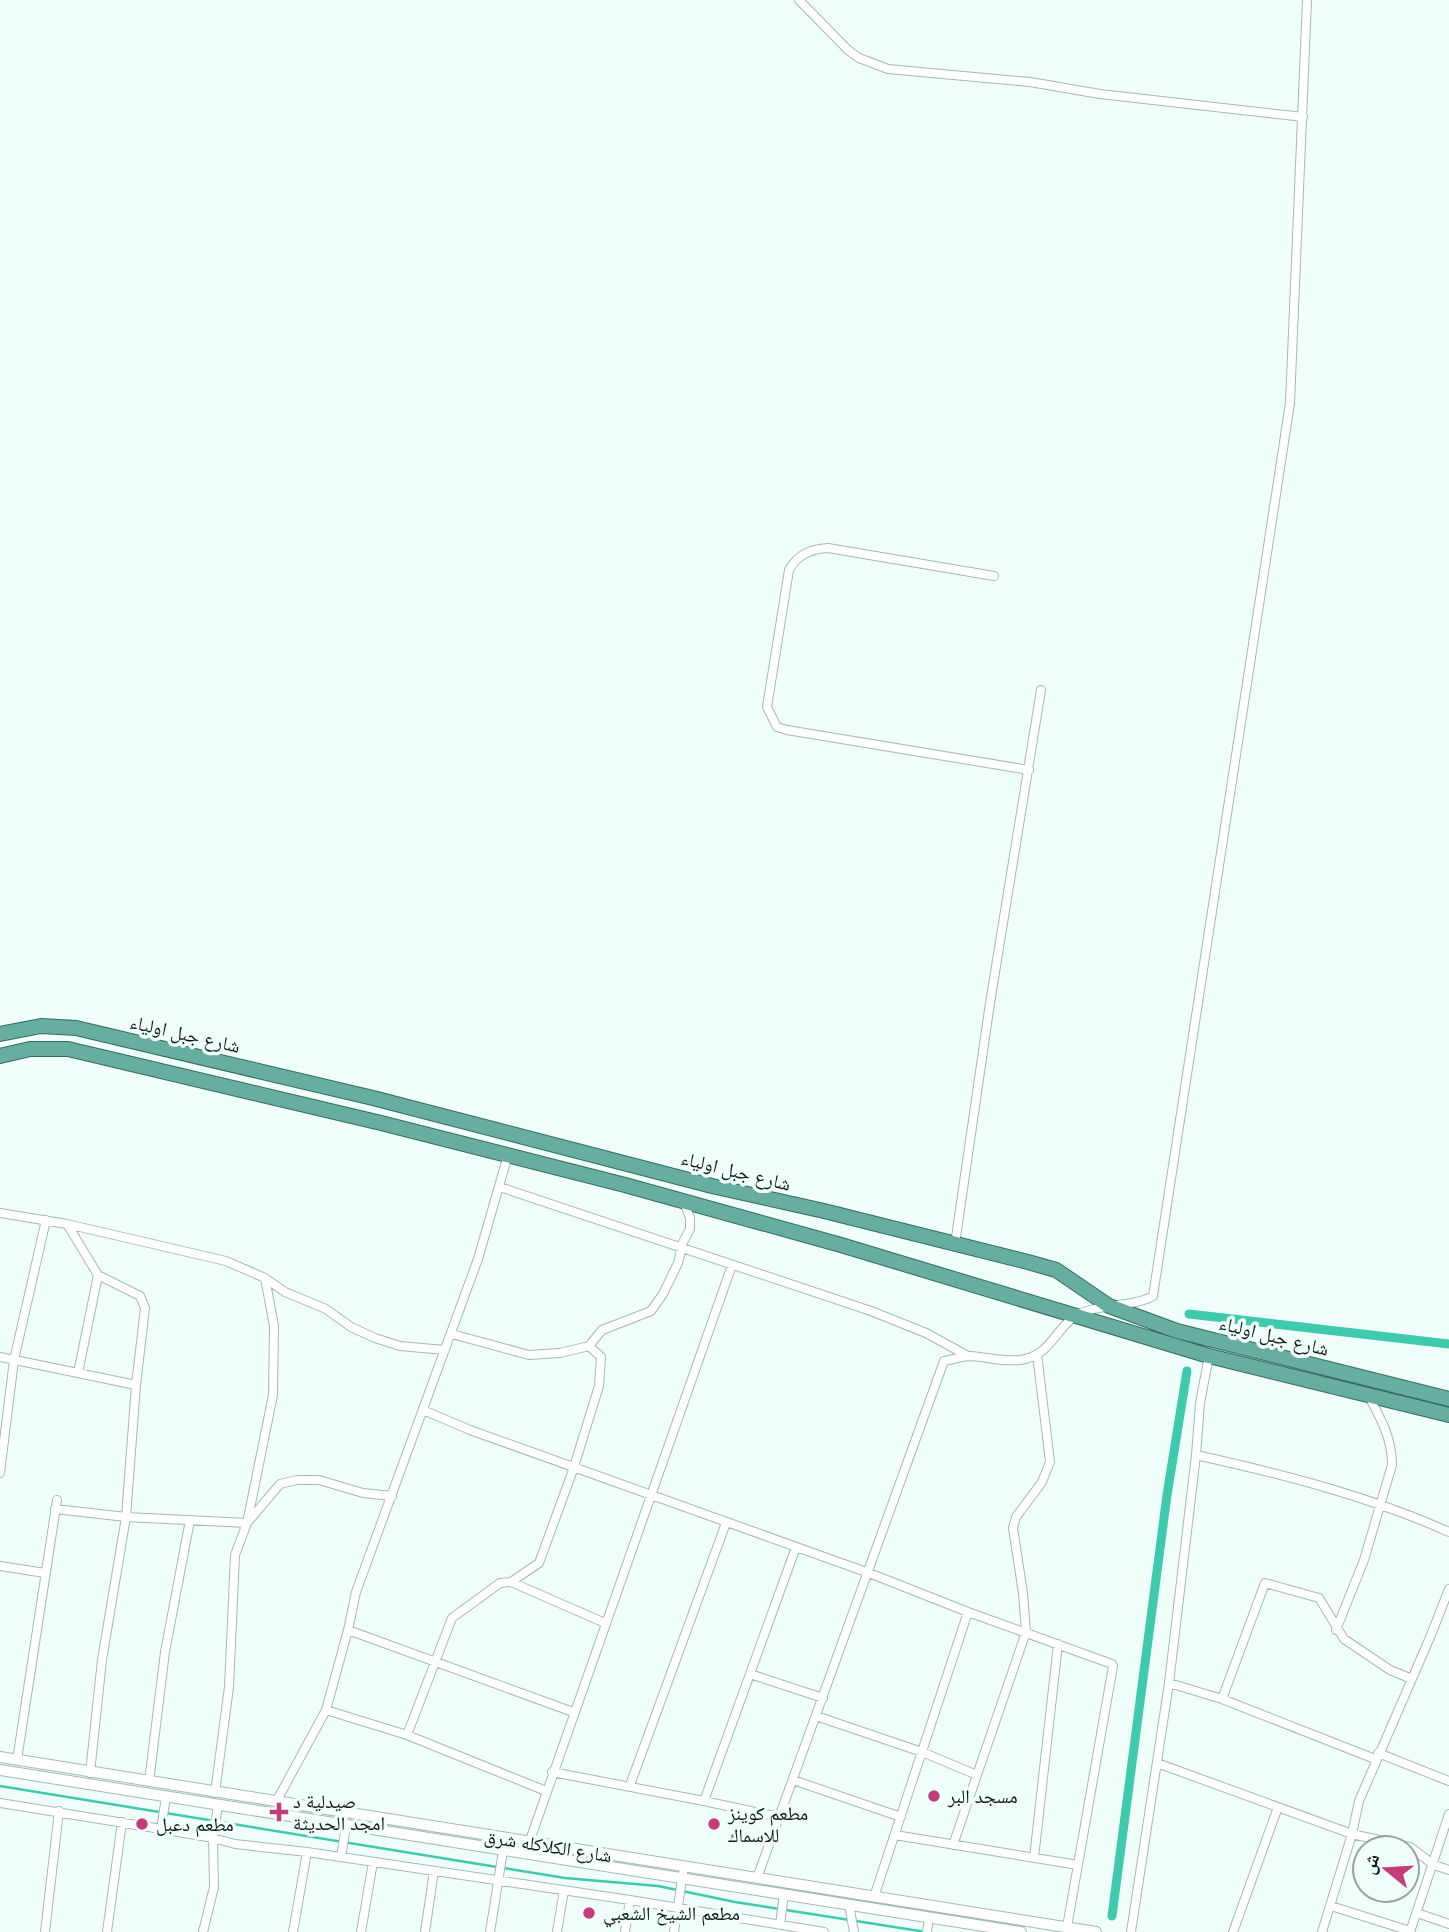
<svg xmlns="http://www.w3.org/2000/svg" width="1449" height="1932" font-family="'Fira Sans','Noto Naskh Arabic',sans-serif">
<rect width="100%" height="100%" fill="#f0fffa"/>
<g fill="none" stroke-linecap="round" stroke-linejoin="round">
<path stroke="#3fcaad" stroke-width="2.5" d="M0,1786L497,1867
M504,1868L565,1878L658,1886L735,1902L926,1932"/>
<path stroke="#3fcaad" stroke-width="9" d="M1189,1314L1449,1344
M1112,1916L1167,1495L1187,1371"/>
<defs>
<path id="minor" d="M799,0L848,50L859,58L888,69L1030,82L1100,94L1303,117
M994,576L828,548C811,549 798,554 789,570L767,707L777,727L787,730L1029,770
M500,1187L871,1311L926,1333L968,1356
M0,1213L67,1224L226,1261L265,1278L285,1292L326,1309L351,1327L375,1338L400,1346L445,1350
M67,1224L98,1275L78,1373
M955,1244L990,1003L1041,690
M452,1334L529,1355L560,1353L589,1346L602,1330L651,1311L663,1294L678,1263L683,1242L690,1229V1218L684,1202
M0,1357L136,1385
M423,1410L470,1430L869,1573L968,1612L1112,1664L1113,1666L1067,1927
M1196,1455C1282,1474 1369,1496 1449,1532
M0,1473L14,1360L46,1220
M55,1509L126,1517L247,1523L280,1484L297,1480H319L363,1493L392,1496
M0,1566L45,1573
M511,1582L539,1563L573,1470L599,1386L601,1357L589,1346
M348,1630L573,1712
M1336,1630L1364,1560L1392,1465C1392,1438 1381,1419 1368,1395
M750,1674L823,1698
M1169,1683L1222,1699L1375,1759
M1222,1699L1265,1583L1319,1598L1344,1639L1390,1670L1412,1679
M326,1710L407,1735L546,1791
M816,1716L922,1752L977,1775
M407,1735L452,1618L500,1583L511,1582L605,1623
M1378,1753L1449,1781
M17,1760L57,1500
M1157,1763L1352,1834L1410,1847L1434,1865L1449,1870
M552,1772L704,1801L796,1547
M90,1773L102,1660L126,1517L136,1385L145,1308L140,1296L98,1275
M793,1780L901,1817
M149,1782L165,1652L190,1520
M630,1785L726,1523
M215,1793L229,1687L235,1555L247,1523L273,1395L274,1326L265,1278
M704,1801L779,1817
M276,1802L326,1710L348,1630L356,1592L478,1259L508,1155
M0,1803L161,1829L213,1838L235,1844L307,1852L630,1900L824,1932
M161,1829L166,1797
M895,1835L1078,1865
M529,1843L732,1265
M953,1845L1026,1632L1023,1593L1013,1528L1016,1517L1042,1482L1050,1462L1037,1354
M341,1857L346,1826
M1034,1858L1058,1644
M757,1878L944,1361C952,1360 962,1356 970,1356C987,1357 1004,1362 1020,1360C1050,1356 1055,1330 1074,1317C1094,1303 1132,1308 1153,1296L1290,403L1307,0
M874,1897L968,1612
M849,1905L854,1932
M1331,1906L1410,1931
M1417,1913L1449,1924
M780,1925L784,1894
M45,1932L59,1811
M107,1932L122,1822
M203,1932L214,1887L213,1838L218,1805
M293,1932L307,1852
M361,1932L373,1862
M425,1932L434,1871
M490,1932L503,1851
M557,1932L564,1890
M625,1932L630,1900
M674,1932L683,1873
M927,1932L929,1918
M1131,1932L1169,1683L1196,1455L1200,1403L1209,1356
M1233,1932L1278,1807
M1322,1932L1352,1834L1359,1801L1431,1635L1449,1589
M1410,1932L1449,1814"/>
<path id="tertiary" d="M0,1757L1096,1932
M0,1770L1021,1932"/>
<path id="trunk" d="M0,1034L41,1026L76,1028L373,1098L712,1186L824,1211L1028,1262L1056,1270L1109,1306L1177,1331L1449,1399
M0,1056L30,1049H68L381,1123L625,1185L841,1245L1209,1356L1449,1415"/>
</defs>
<use href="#minor" stroke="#a3bab3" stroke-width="10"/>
<use href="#tertiary" stroke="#a3bab3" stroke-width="12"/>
<use href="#trunk" stroke="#326d60" stroke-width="16"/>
<use href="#minor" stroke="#fff" stroke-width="8"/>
<use href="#tertiary" stroke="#fff" stroke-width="10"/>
<use href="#trunk" stroke="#68ae9e" stroke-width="14"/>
</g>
<g fill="#c43d7b" stroke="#f0fffa" stroke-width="2.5">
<circle cx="934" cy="1796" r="7"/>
<path d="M275.5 1801.5h7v7h7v7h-7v7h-7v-7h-7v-7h7z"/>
<circle cx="142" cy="1824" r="7"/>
<circle cx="714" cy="1824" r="7"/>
<circle cx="589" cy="1913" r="7"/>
</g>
<g text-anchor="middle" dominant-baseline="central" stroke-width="7" stroke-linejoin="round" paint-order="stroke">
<g font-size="19" fill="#111a18" stroke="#f0fffa">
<text transform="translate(185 1034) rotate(13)">شارع جبل اولياء</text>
<text transform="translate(736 1171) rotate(14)">شارع جبل اولياء</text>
<text transform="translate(1274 1336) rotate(14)">شارع جبل اولياء</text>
<text transform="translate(548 1846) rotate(9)">شارع الكلاكله شرق</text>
</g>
<g font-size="19" fill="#111a18" stroke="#f0fffa" text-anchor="start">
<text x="948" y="1796">مسجد البر</text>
<text x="293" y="1801">صيدلية د<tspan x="293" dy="22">امجد الحديثة</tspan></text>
<text x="728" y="1813">مطعم كوينز<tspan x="728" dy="22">للاسماك</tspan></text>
<text x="156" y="1824">مطعم دعبل</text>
<text x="603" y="1913">مطعم الشيخ الشعبي</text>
</g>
</g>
<g transform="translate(1386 1869) rotate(288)"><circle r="33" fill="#f0fffa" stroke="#97a3a0" stroke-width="2"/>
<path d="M0-5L12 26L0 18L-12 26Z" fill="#c43d7b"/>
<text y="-10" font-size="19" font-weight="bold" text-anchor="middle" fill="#111a18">ش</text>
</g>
</svg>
